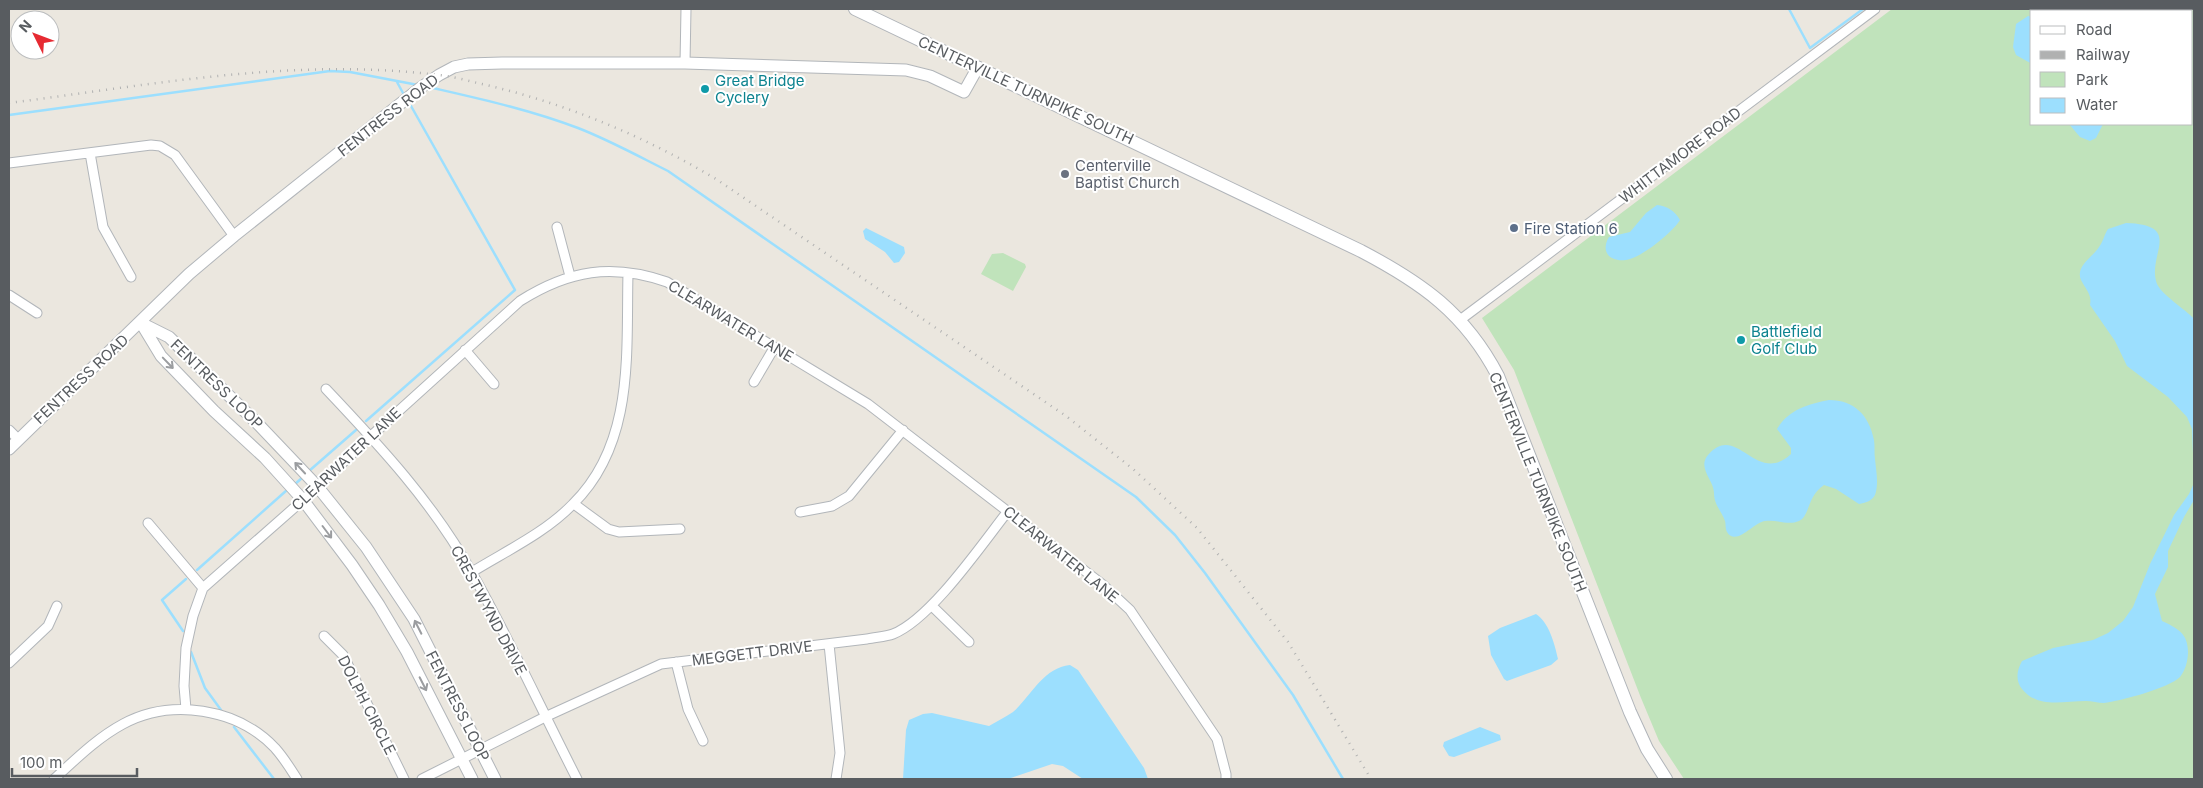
<svg xmlns="http://www.w3.org/2000/svg" width="2203" height="788" font-family="Inter,sans-serif">
<rect width="100%" height="100%" fill="#ebe7df"/>
<path fill="#c0e3bb" fill-rule="evenodd" d="M1892,9H2194V779H1684L1659,741L1641,698L1514,370L1482,318ZM2032,11H2192V124H2032Z
M1003,253L1025,264L1026,267L1013,291L981,274L992,254Z"/>
<path fill="#9cdffe" d="M2028,16L2032,17V64L2016,55L2013,47L2016,24Z
M2069,124H2103L2096,138L2090,141L2080,137Z
M1657,205C1667,206 1675,211 1680,220C1672,233 1641,258 1626,260C1610,262 1600,252 1609,237L1630,232L1646,213Z
M2126,223C2185,225 2146,255 2157,284C2162,295 2185,309 2194,319V478L2192,429L2187,417L2168,397L2127,366L2115,341L2090,305C2092,294 2086,290 2081,280C2075,266 2093,257 2099,247C2103,242 2104,235 2108,229Z
M866,228L904,247L905,253L899,262L894,263L885,252L865,239L863,231Z
M1829,400C1854,400 1869,415 1874,440C1875,446 1874,453 1875,459C1876,470 1879,484 1875,495C1872,501 1865,503 1859,504L1836,489L1824,485C1807,496 1810,516 1799,521C1788,526 1776,519 1765,521C1754,522 1736,547 1727,532C1725,528 1726,524 1725,521C1721,510 1714,505 1714,493C1714,480 1697,468 1708,455C1737,421 1756,487 1791,454V448L1777,429C1788,410 1808,404 1829,400Z
M2194,483V500L2184,517L2168,551V567L2155,594L2162,621C2177,628 2188,633 2188,652C2188,661 2185,671 2180,677C2169,688 2120,701 2104,703C2098,703 2092,701 2086,701C2063,701 2038,709 2022,689C2015,680 2017,670 2022,661L2053,648L2093,640L2108,633L2123,621L2133,607L2150,564L2174,515L2189,494Z
M1536,614C1549,622 1555,645 1558,659L1551,665L1507,681L1504,679L1491,655L1488,636L1500,628Z
M1070,665L1078,670L1144,768L1148,779H1083L1063,766L1052,764L1008,779H903L906,730L909,720L923,714L932,713L989,726C997,721 1006,717 1013,712C1032,695 1043,668 1070,665Z
M1480,727L1500,735L1501,740L1454,757L1449,756L1443,746L1444,742Z"/>
<g fill="none" stroke-linecap="round" stroke-linejoin="round">
<path stroke="#9cdffe" stroke-width="2.5" d="M1789,9L1810,48L1863,9
M397,82L403,93
M433,88C481,99 531,110 578,128C609,140 638,156 668,171L1136,497L1175,535L1205,573L1293,695L1343,779
M9,115L330,71L350,72L418,85
M366,421L515,290L411,106
M309,471L356,430
M295,484L302,478
M197,570L287,490
M183,631L162,600L186,579
M191,652L205,688L221,710
M234,727L274,779"/>
<defs>
<path id="minor" d="M685,63L686,9
M90,153L103,227L131,277
M9,163L151,145L160,146L175,155L234,236
M557,227L570,276
M9,295L37,313
M1460,320L1875,9
M465,350L494,384
M754,382L774,348
M326,389C380,446 434,504 472,573C510,640 542,711 577,779
M9,430L18,439
M574,504L608,529L619,532L680,529
M800,512L832,506L849,496L903,430
M148,523L203,588
M472,572C506,551 545,533 573,504C635,443 626,353 628,273
M932,606L969,642
M324,636L343,655L404,779
M829,644L840,753L836,779
M676,662L688,709L703,741
M9,663L48,626L57,606
M186,709L184,686L186,648L193,616L203,588L303,500L371,436L520,301C569,270 612,263 667,282L868,404L1102,584L1130,610L1217,739L1226,774V779
M54,779C76,759 97,738 123,724C171,698 237,708 275,748C284,758 290,768 297,779
M422,779L545,717L661,664L867,639C875,637 885,637 893,634C931,619 982,544 1008,511"/>
<path id="tertiary" d="M141,323L169,337L258,424L317,486L366,547L414,619L495,779
M141,323L161,356L214,411L265,458L303,500L352,565L379,605L407,652L472,779
M9,449L189,274L234,236L420,88L439,75L454,67L468,64L502,63H685L906,70L930,76L964,92L978,67"/>
<path id="secondary" d="M855,9L1361,251C1422,283 1465,313 1498,376L1630,712L1647,749L1666,779"/>
</defs>
<use href="#minor" stroke="#b2b6ba" stroke-width="11"/>
<use href="#tertiary" stroke="#b2b6ba" stroke-width="13"/>
<use href="#secondary" stroke="#b1b5ba" stroke-width="14"/>
<use href="#minor" stroke="#fff" stroke-width="9"/>
<use href="#tertiary" stroke="#fff" stroke-width="11"/>
<use href="#secondary" stroke="#fff" stroke-width="12"/>
<path stroke="#b0b1b1" stroke-width="2.5" stroke-dasharray="1 6" stroke-linecap="butt" d="M9,103C150,85 295,57 438,75C453,76 468,81 482,84C565,103 644,136 716,179L1066,416L1133,469L1197,528L1288,642L1371,779"/>
</g>
<defs><path id="oneway-shaft" d="M-6 0H5M1.5-3L5.5 0L1.5 3" fill="none" stroke-width="1.6" stroke-linecap="round" stroke-linejoin="round" transform="scale(1.25)"/></defs>
<g stroke="#9b9da0">
<use href="#oneway-shaft" transform="translate(168 363) rotate(46)"/>
<use href="#oneway-shaft" transform="translate(300 468) rotate(-133)"/>
<use href="#oneway-shaft" transform="translate(327 532) rotate(53)"/>
<use href="#oneway-shaft" transform="translate(418 627) rotate(-117)"/>
<use href="#oneway-shaft" transform="translate(423 684) rotate(63)"/>
</g>
<g fill="#0f9aa8" stroke="#fff" stroke-width="2">
<circle cx="705" cy="89" r="5"/>
<circle cx="1741" cy="340" r="5"/>
</g>
<circle fill="#6b7280" stroke="#fff" stroke-width="2" cx="1065" cy="174" r="5"/>
<circle fill="#5c6f8a" stroke="#fff" stroke-width="2" cx="1514" cy="228" r="5"/>
<g text-anchor="middle" dominant-baseline="central" stroke-width="4" stroke-linejoin="round" paint-order="stroke">
<g font-size="15" fill="#0d838f" stroke="#fff" text-anchor="start">
<text x="715" y="80">Great Bridge<tspan x="715" dy="17">Cyclery</tspan></text>
<text x="1751" y="331">Battlefield<tspan x="1751" dy="17">Golf Club</tspan></text>
</g>
<g font-size="15" fill="#585c60" stroke="#fff">
<text transform="translate(1026 90) rotate(25)">CENTERVILLE TURNPIKE SOUTH</text>
<text transform="translate(388 115) rotate(-38)">FENTRESS ROAD</text>
<text transform="translate(1680 155) rotate(-37)">WHITTAMORE ROAD</text>
<text transform="translate(731 321) rotate(31)">CLEARWATER LANE</text>
<text transform="translate(81 379) rotate(-43)">FENTRESS ROAD</text>
<text transform="translate(217 384) rotate(44)">FENTRESS LOOP</text>
<text transform="translate(346 459) rotate(-43)">CLEARWATER LANE</text>
<text transform="translate(1538 482) rotate(68)">CENTERVILLE TURNPIKE SOUTH</text>
<text transform="translate(1061 554) rotate(39)">CLEARWATER LANE</text>
<text transform="translate(489 610) rotate(62)">CRESTWYND DRIVE</text>
<text transform="translate(752 653) rotate(-7)">MEGGETT DRIVE</text>
<text transform="translate(367 705) rotate(63)">DOLPH CIRCLE</text>
<text transform="translate(458 706) rotate(63)">FENTRESS LOOP</text>
</g>
<g font-size="15" fill="#5b616d" stroke="#fff" text-anchor="start">
<text x="1075" y="165">Centerville<tspan x="1075" dy="17">Baptist Church</tspan></text>
</g>
<g font-size="15" fill="#4e5e75" stroke="#fff" text-anchor="start">
<text x="1524" y="228">Fire Station 6</text>
</g>
</g>
<rect width="2203" height="788" fill="none" stroke="#585c60" stroke-width="20"/>
<rect x="2030" y="10" width="162" height="115" fill="#ffffff" stroke="#bcbebf"/>
<rect x="2040" y="26" width="25" height="8" fill="#ffffff" stroke="#bcbebf"/>
<text x="2076" y="35" font-size="15" fill="#585c60">Road</text>
<rect x="2040" y="51" width="25" height="8" fill="#b0b1b1" stroke="#bcbebf"/>
<text x="2076" y="60" font-size="15" fill="#585c60">Railway</text>
<rect x="2040" y="72" width="25" height="15" fill="#c0e3bb" stroke="#bcbebf"/>
<text x="2076" y="85" font-size="15" fill="#585c60">Park</text>
<rect x="2040" y="98" width="25" height="15" fill="#9cdffe" stroke="#bcbebf"/>
<text x="2076" y="110" font-size="15" fill="#585c60">Water</text>
<g transform="translate(35 35) rotate(312)"><circle r="24" fill="#ffffff" stroke="#bcbebf"/>
<path d="M0-4L9 19L0 12L-9 19Z" fill="#e62a32"/>
<text y="-8" font-size="14" font-weight="bold" text-anchor="middle" fill="#585c60">N</text>
</g>
<path d="M12 768v8h125v-8" fill="none" stroke="#585c60" stroke-width="2.5"/>
<text x="20" y="768" font-size="15" fill="#585c60" stroke="#ffffff" stroke-width="4" paint-order="stroke">100 m</text>
</svg>
